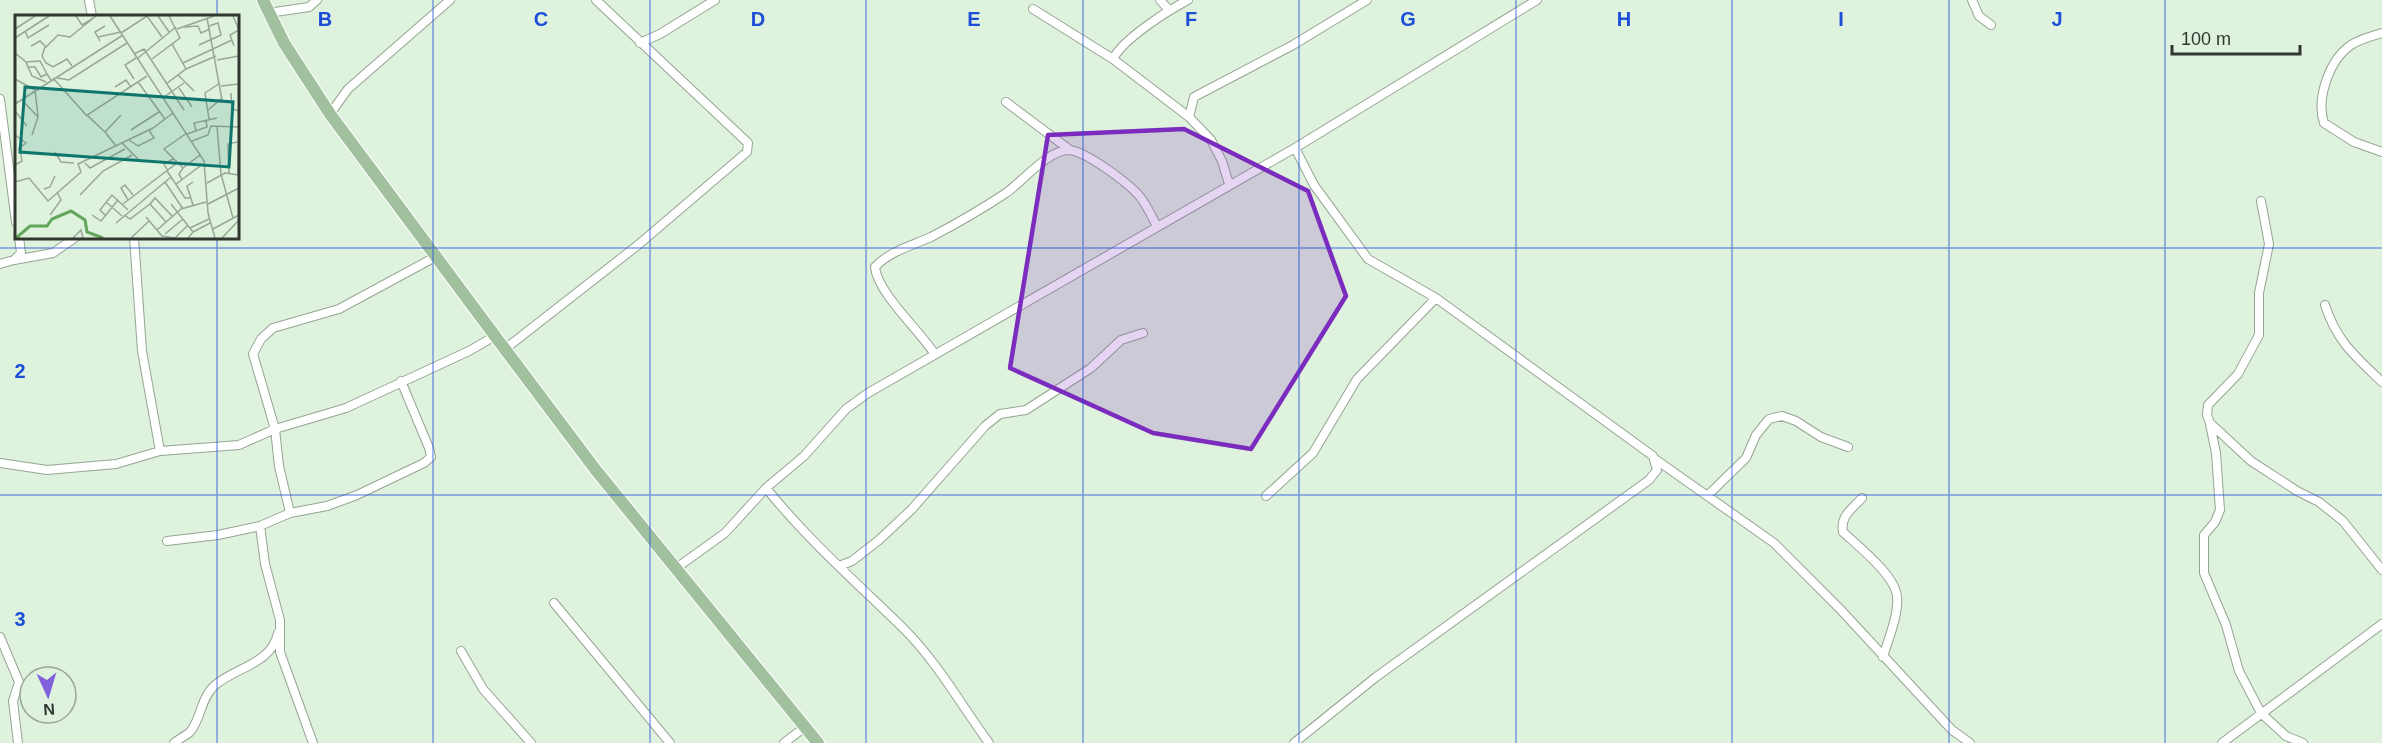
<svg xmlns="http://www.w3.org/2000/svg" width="2382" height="743" font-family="Helvetica,sans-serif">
<rect width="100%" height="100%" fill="#dff2dd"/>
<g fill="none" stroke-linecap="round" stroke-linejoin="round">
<defs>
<path id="street" d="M89,0L92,16
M1160,0L1169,10
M1972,0L1979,16L1991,25
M1033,9L1113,59L1189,117L1211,140L1222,161L1229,184
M268,13L309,7L317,0
M2382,33C2371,36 2360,39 2351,45C2329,60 2316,99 2324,123L2354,142L2382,152
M640,43L660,34L715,0
M1113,59C1123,39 1167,11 1188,0
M0,99L16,222
M1006,102L1070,150
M330,114L348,89L450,0
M1189,117L1194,97L1293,45L1367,0
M2261,201L2269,244L2259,293V335L2238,374L2208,405L2207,415L2210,423L2251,461L2297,491L2319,502L2343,521L2382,570
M134,237L142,351L160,451
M14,260L53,253L76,237
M0,264L14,260L21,253L19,237
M2325,305C2337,342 2355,356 2382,382
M505,349L638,245L747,152L748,143L596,0
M934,353C919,330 877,292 875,267C890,251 911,246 931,237C956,224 982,209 1006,193C1023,181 1048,150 1069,150C1086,151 1131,185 1141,198C1147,206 1152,217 1157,226
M2210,424L2216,453L2220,510L2215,522L2204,535V573L2226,625L2239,671L2261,713L2286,736L2303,743
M1655,459L1774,543L1840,609L1952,730L1970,743
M0,463L47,470L116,464L160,451L239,445L275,429L253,354L261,339L273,328L339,309L437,256
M766,488C808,540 857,583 904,629C938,663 961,705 989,743
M1266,496L1313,453L1357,379L1436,298L1368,259L1314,185L1295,148
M1707,496L1746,458L1756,435L1769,419L1782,416L1796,421L1821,437L1848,447
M1862,498C1852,509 1840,516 1843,532C1858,546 1896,576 1897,597C1899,614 1888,640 1883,657
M290,513L279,466L275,429L346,408L469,351L495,336
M260,526L265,564L280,620V652L313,743
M167,541L218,535L260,526L290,513L327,506L357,495L424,463L431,457L429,448L401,381
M839,566L852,561L879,540L912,509L985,426L1000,414L1026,410L1091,368L1121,340L1143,333
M675,569L725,533L766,488L804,456L846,409L868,393L1295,148L1537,0
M554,603L670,743
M0,637L19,682L13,701L18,743
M461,651L483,689L531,743
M174,743C179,739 185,736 190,732C201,719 201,698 214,686C235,667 271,665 278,633
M784,743L805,727
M1294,743L1376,677L1649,480L1657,470L1653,456L1436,298
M2222,743L2382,624"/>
<path id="primary" d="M263,0L284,43L330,114L495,336L595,469L818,743"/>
</defs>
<use href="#street" stroke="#94a692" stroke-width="10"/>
<use href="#primary" stroke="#fff" stroke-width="14"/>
<use href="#street" stroke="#fff" stroke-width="8"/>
<use href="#primary" stroke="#a1c09e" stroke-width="12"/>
</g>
<path fill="#7b2cbf" fill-opacity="0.2" stroke="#7b2cbf" stroke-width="4.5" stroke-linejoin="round" d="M1184,129L1308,191L1346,296L1251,449L1153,433L1010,368L1048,135Z"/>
<path fill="none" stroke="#1d4ed8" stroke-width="1.5" stroke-opacity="0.55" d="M217,0V16M433,0V743M650,0V743M866,0V743M1083,0V743M1299,0V743M1516,0V743M1732,0V743M1949,0V743M2165,0V743M217,237V743M0,248H2382M0,495H2382"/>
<g transform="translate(15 15)">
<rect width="224" height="224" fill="#dff2dd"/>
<path fill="none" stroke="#63a75b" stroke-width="3" d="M1,223L15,211H32L37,204L56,196L70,205L72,217L88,223"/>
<path fill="none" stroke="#99a797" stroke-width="1.5" d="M61,1L67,10L77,4M95,1L189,146L193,198L200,223M143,1L154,17M218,1L224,15L215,20L219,31M192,3L207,85M170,12L183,11L186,18L195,14M0,14L20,1M162,14L199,1M10,16L13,23L34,10M106,18L132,1L147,22M83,22L106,17M0,23L34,1M85,26L80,17L90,11M157,29L171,54M184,30L206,20L203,8L194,11M16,31L25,26L31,32L43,20L55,22L81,1M30,32L27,41L31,48L38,52L52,44L57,51M0,38L11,47L17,61L31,67M119,39L129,34L169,95M123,43L161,12M137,44L165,23L154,1M202,45L224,41M11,47L25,46L32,59M168,48L217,25M12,52H20L26,62L32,59L36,65M163,60L179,76M38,63L72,101M42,63L54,65L112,28M0,64L20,75L23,101M119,64L110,50L121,43M123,67L150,104M151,69L171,54L201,41M206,71L224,69M100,72L111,65L116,72M164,73L177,92M216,78L217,94L224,96M149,82L169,68M6,84L23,102L17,120M0,89L108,20M193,95L207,83M0,96L12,111M194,104L190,78L205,68M202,111L206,159L218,203M116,115L144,97M181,116L179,108L202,103M90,117L72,100L132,61M172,119L192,112L191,105M0,120L11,128L3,134M114,125L123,131L139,123L134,115M177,126L193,120L196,111L224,112M107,128L123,144M101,131L90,117L106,100M40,137L46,147L59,148M70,148L75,153L110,134M0,150L7,146L5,134M168,153L149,134L172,118M152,156L170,183H176M153,156L149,149L158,144M214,158L213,129L222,127M223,160L224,97M167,165L164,159L168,153L185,140M0,167L14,163L33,186L66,157L63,149L138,113L158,98M150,167L168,194M192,168L210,158L224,160M161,169L188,149M29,174L35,172L40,161M65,180L88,156L117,140M113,185L106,173L110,170L118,180M91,187L107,201M108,189L162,148M135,189L140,183L158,202M156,189L178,217L173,223M193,189L224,173M178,190L172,171L178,167M35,200L46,185L42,177M77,200L86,206L103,185M109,200L115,204L135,189L151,207M91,201L85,195L97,180L113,195M131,202L147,221L160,223M101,208L156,162M175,213L194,204M198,214L224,200M142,215L166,194L191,187M178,217L195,208M150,219L168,204M58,223L66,215L68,223M116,223L134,206M160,223L173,210M207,223L224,205"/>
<path fill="#0f766e" fill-opacity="0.15" stroke="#0f766e" stroke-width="3" d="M10,72L218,87L214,152L5,137Z"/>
<rect width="224" height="224" fill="none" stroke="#30372f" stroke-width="3"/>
</g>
<g font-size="20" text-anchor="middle" font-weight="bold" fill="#1d4ed8" stroke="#dff2dd" stroke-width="4.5" stroke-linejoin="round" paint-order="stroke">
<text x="325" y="26">B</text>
<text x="541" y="26">C</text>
<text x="758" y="26">D</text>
<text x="974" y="26">E</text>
<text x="1191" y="26">F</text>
<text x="1408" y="26">G</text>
<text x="1624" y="26">H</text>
<text x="1841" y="26">I</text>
<text x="2057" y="26">J</text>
<text x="20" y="378">2</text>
<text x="20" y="626">3</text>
</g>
<g transform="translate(48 695) rotate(176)"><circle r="28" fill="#dff2dd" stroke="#99a797" stroke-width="1.5"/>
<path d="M0-4.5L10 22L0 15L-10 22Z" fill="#8061db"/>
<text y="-9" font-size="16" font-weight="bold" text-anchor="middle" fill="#30372f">N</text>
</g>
<path d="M2172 45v9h128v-9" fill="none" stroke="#30372f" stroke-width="3"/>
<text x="2181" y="45" font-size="18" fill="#30372f" stroke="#dff2dd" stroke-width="4.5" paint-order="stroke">100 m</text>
</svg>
